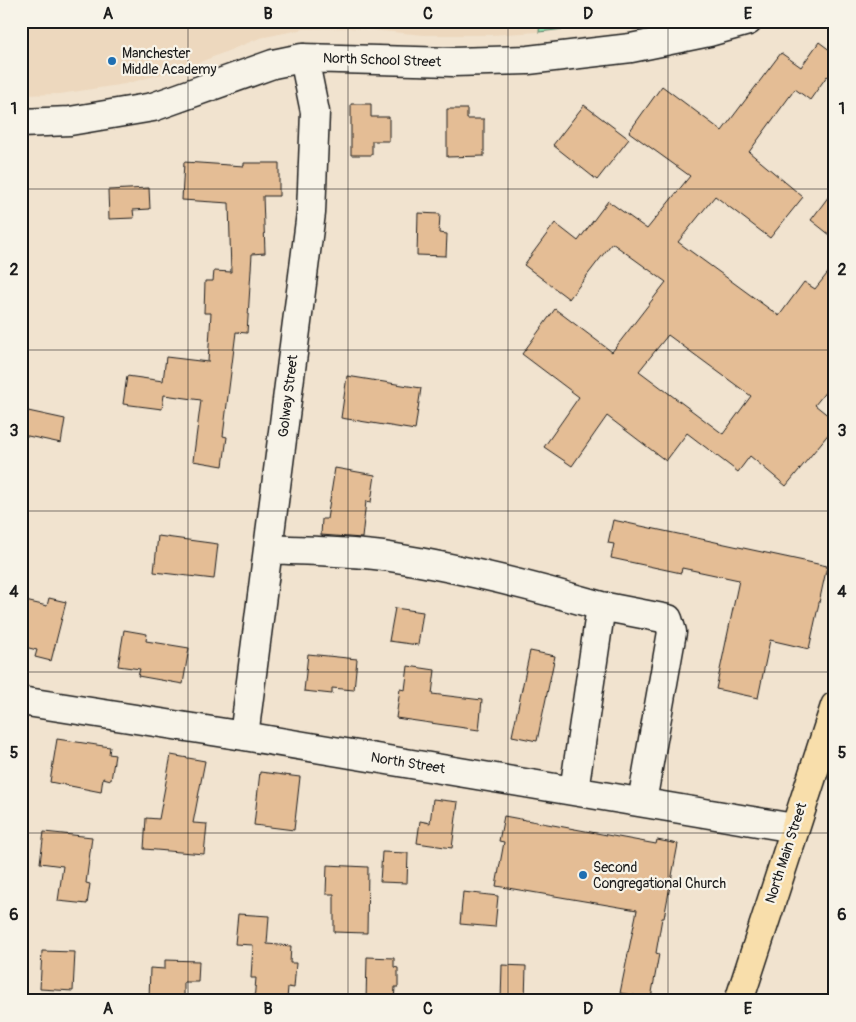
<svg xmlns="http://www.w3.org/2000/svg" width="856" height="1022" font-family="Pangolin,sans-serif">
<rect width="100%" height="100%" fill="#f1e3cf"/>
<filter id="ink" filterUnits="userSpaceOnUse"><feTurbulence type="fractalNoise" baseFrequency=".02" numOctaves="2"/><feDisplacementMap in="SourceGraphic" scale="10" xChannelSelector="R" yChannelSelector="G"/><feConvolveMatrix kernelMatrix="1 2 1 2 8 2 1 2 1" color-interpolation-filters="sRGB"/></filter>
<g filter="url(#ink)">
<path fill="#edd8be" d="M21,21H540L539,32L491,35H424L350,28L304,29L260,38L188,67L125,84L60,94L21,95Z"/>
<path fill="#95deae" stroke="#587d65" d="M540,21H631L539,32Z"/>
<path fill="#e4bd95" stroke="#1c1c1c" fill-rule="evenodd" d="M819,42L835,54V81L827,76L810,100L795,89L749,152L803,197L770,238L715,196L678,242L779,316L804,282L815,289L835,264V380L815,405L835,421V426L786,486L750,456L738,472L687,433L666,461L607,416L572,466L544,447L579,397L522,354L555,309L612,352L666,282L612,243L569,299L524,265L555,223L578,241L608,201L647,229L690,176L629,132L662,86L722,131L781,53L801,67ZM668,335L751,396L723,434L639,371Z
M351,104H371V117H389V141H372V155H351Z
M584,105L629,139L597,180L553,145Z
M447,109H467V119H484V156L447,157Z
M184,162L244,166V163H279V196H263L265,253L252,254L247,333L236,332L223,436L227,437L223,466L193,461L201,400L164,395L162,409L123,404L127,376L163,381L166,357L208,362L211,313H204L205,281H213L214,271L231,272L229,203L182,200Z
M149,188L150,209L133,210L134,218L109,219L108,190Z
M835,188V239L811,220Z
M418,213L440,214L439,233L447,234L446,256L417,255Z
M347,376L421,388L415,430L341,418Z
M28,411L65,419L61,443L23,435Z
M335,468L375,475L371,502L366,501L362,538L321,535L322,519H327Z
M613,520L827,566L809,649L770,640L758,698L716,689L739,580L682,568L681,573L611,558L614,544L608,543Z
M158,536L218,544L214,579L154,572Z
M49,598L66,602L51,661L35,657L37,650L21,646V600L47,606Z
M395,608L423,612L418,645L389,641Z
M124,630L147,634L146,641L189,648L183,684L138,676L140,669L118,666Z
M530,651L555,656L537,741L512,736Z
M308,654L357,659L354,690L332,688V694L304,691Z
M408,666L435,670L432,694L482,700L479,730L396,718L400,689L405,690Z
M57,739L110,747L109,754L115,755L111,780L103,778L101,792L50,782Z
M171,755L205,761L193,823L207,824L204,854L144,849L146,818L159,819Z
M260,772L300,777L294,830L254,825Z
M433,799L458,802L452,848L417,843L420,821L430,823Z
M504,816L656,844L657,840L678,844L664,918H662L656,953L659,954L651,998L620,993L637,910L496,886L504,842L499,841Z
M44,832L92,837L86,883L90,884L87,904L58,901L63,866L40,863Z
M382,852L408,853L407,883L380,882Z
M327,865L368,867L367,933L334,932V894H326Z
M463,892L498,896L495,927L460,924Z
M238,914L269,916L267,944L291,946L290,963H296L294,988L288,987L287,999L282,998V1001H254L256,978H251L253,945L235,944Z
M42,951L75,952L73,991L40,989Z
M367,957L394,958V967L398,968V987H395L394,1001H366Z
M165,960L199,961L198,982H184V1000L149,999L150,968L165,969Z
M502,965L526,966L525,1001H501Z"/>
<g fill="none" stroke-linecap="round" stroke-linejoin="round">
<defs>
<path id="minor" d="M21,123L70,121L153,107L273,64L302,58L453,62L528,60L631,48L709,32L748,21
M268,549C309,551 350,551 390,557C461,568 532,586 601,606
M21,701L244,736L794,828
M244,736L311,213L315,112L304,58
M574,791L601,606L668,619L672,632L642,802"/>
<path id="major" d="M739,1001L835,706"/>
</defs>
<use href="#minor" stroke="#1c1c1c" stroke-width="31"/>
<use href="#major" stroke="#1c1c1c" stroke-width="31"/>
<use href="#minor" stroke="#f7f3e8" stroke-width="28"/>
<use href="#major" stroke="#f8deab" stroke-width="28"/>
</g>
</g>
<path fill="none" stroke="#1c1c1c" stroke-width="1" stroke-opacity="0.55" d="M188,21V1001M348,21V1001M508,21V1001M668,21V1001M21,189H835M21,350H835M21,511H835M21,672H835M21,833H835"/>
<g fill="#1f6fb2" stroke="#f7f3e8" stroke-width="2">
<circle cx="112" cy="61" r="5"/>
<circle cx="583" cy="875" r="5"/>
</g>
<g text-anchor="middle" dominant-baseline="central" stroke-width="4.5" stroke-linejoin="round" paint-order="stroke">
<g font-size="14" fill="#1c1c1c" stroke="#f7f3e8" text-anchor="start">
<text x="122" y="53">Manchester<tspan x="122" dy="16">Middle Academy</tspan></text>
<text x="593" y="867">Second<tspan x="593" dy="16">Congregational Church</tspan></text>
</g>
<g font-size="14" fill="#1c1c1c" stroke="#f7f3e8">
<text transform="translate(382 60) rotate(2)">North School Street</text>
<text transform="translate(288 396) rotate(-83)">Golway Street</text>
<text transform="translate(408 763) rotate(9)">North Street</text>
<text transform="translate(786 853) rotate(-72)">North Main Street</text>
</g>
</g>
<rect width="856" height="1022" fill="none" stroke="#f7f3e8" stroke-width="55"/>
<rect x="28" y="28" width="800" height="966" fill="none" stroke="#1c1c1c" stroke-width="2"/>
<g font-size="16" text-anchor="middle" font-weight="bold" fill="#1c1c1c">
<text x="108" y="19">A</text>
<text x="268" y="19">B</text>
<text x="428" y="19">C</text>
<text x="588" y="19">D</text>
<text x="748" y="19">E</text>
<text x="14" y="114">1</text>
<text x="842" y="114">1</text>
<text x="14" y="275">2</text>
<text x="842" y="275">2</text>
<text x="14" y="436">3</text>
<text x="842" y="436">3</text>
<text x="14" y="597">4</text>
<text x="842" y="597">4</text>
<text x="14" y="758">5</text>
<text x="842" y="758">5</text>
<text x="14" y="920">6</text>
<text x="842" y="920">6</text>
<text x="108" y="1014">A</text>
<text x="268" y="1014">B</text>
<text x="428" y="1014">C</text>
<text x="588" y="1014">D</text>
<text x="748" y="1014">E</text>
</g>
</svg>
